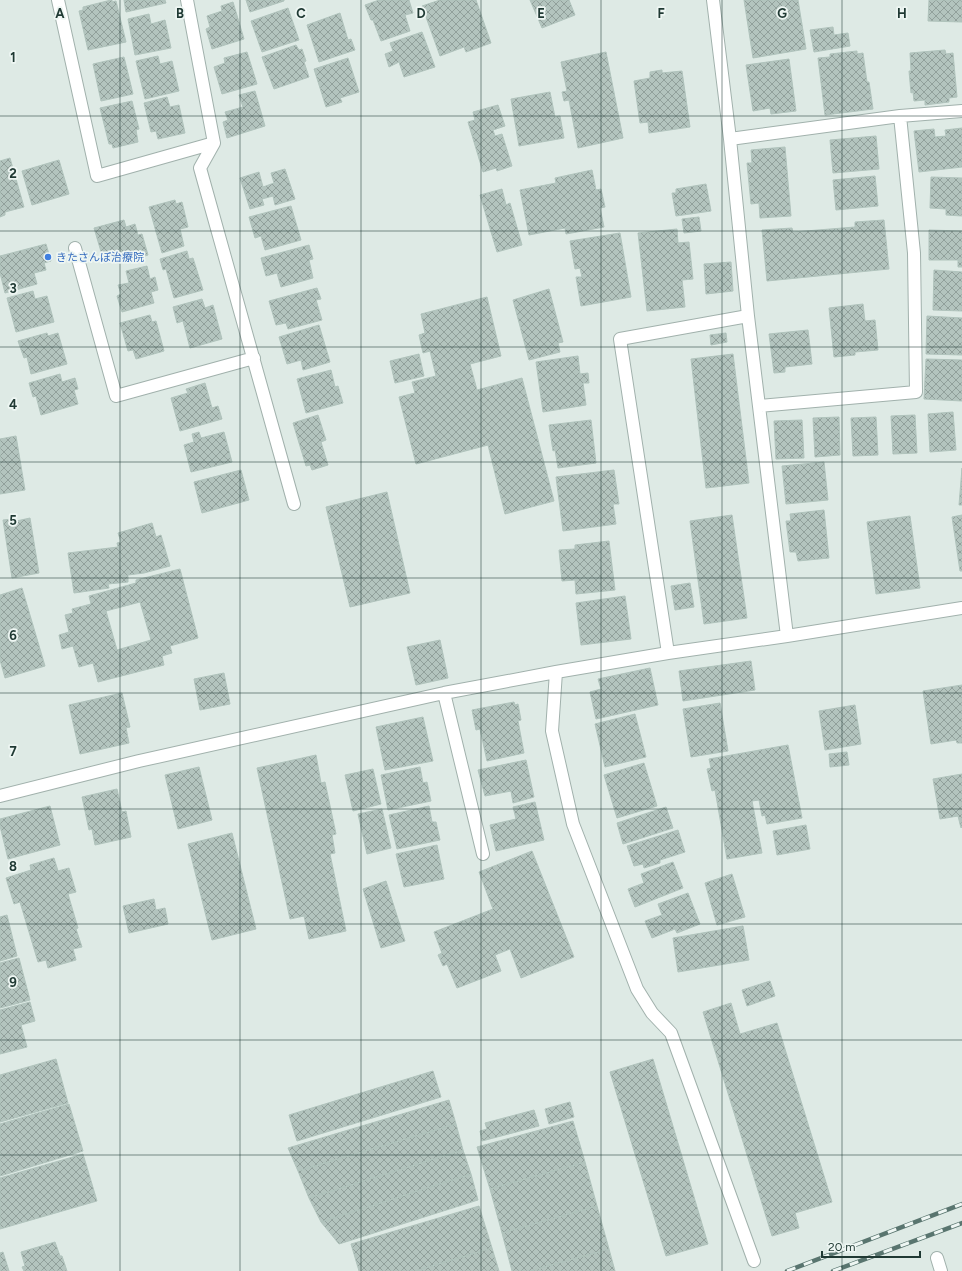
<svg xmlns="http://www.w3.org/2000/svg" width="962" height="1271" font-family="Figtree,'Noto Sans JP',sans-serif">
<defs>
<pattern id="building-cross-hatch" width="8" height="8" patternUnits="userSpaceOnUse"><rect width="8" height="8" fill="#b3c4be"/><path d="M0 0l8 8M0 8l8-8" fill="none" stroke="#91a09b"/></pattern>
</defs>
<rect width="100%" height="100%" fill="#deeae5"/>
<path fill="url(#building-cross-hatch)" stroke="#b0c3bc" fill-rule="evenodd" d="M111,0H112V2L116,1L126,42L88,50L79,11L83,10V7Z
M124,0H165L166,3L126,12Z
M246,0H284V1L250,12Z
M379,0H409L413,13L405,15L410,31L381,41L373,20H371L365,5Z
M440,0H476L491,43L466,52L464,47L440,56L422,6Z
M530,0H569L575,15L542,28Z
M744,0H798L806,49L753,58Z
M929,0H962V22L928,21Z
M233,2L244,39L212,49L206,29L210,27L207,16L222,11L221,6Z
M288,8L299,40L262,52L251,21Z
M340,13L348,40L351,39L355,50L319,62L307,25Z
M149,14L151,24L165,20L171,48L135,55L128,19Z
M833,27L834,35L848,33L850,46L814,52L810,30Z
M422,32L435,67L404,77L399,62L389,67L385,54L393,51L390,43Z
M296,45L299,50L302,49L306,61L304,62L309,77L274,89L262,57Z
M945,50L946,54L953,53L957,97L949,98V102L925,105V100L914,101L913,92L911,93L909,71H911L910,53Z
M857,51V54L863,53L867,82H869L873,109L825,115L818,58L830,57V54Z
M247,52L257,84L222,94L214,67L225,63L224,58Z
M606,52L623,138L578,148L569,100L564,101L562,92L567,91L561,62Z
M158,56L160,64L172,61L179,91L145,99L136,61Z
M124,57L133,94L101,101L93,64Z
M348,58L359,92L340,98L342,102L326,107L314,69Z
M789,59L796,111L771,114L770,108L753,111L746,65Z
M662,70V73L682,71L690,127L649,133L648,122L640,123L634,81L650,78V72Z
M255,91L265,126L227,138L223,122L228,120L225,112L243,107L239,95Z
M550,92L555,117L560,116L564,138L519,146L511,99Z
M167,97L170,107L179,105L185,133L158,139L156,131L151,132L144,103Z
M132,101L139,129L136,130L138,142L113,148L112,144H109L100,108Z
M498,105L505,126L493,130L495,136L502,134L512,166L497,171L496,168L483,172L468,122L475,120L473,112Z
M962,128V167L919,172L914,131L934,129L935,137L946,136L945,130Z
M876,136L879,169L833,173L830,140Z
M785,147L791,216L760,218L759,203L751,204L747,163H752L751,150Z
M10,158L24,207L5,212V215L0,217V161Z
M59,160L69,194L32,205L22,171Z
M285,169L295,199L275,205L273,196L262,199L264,205L250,209L240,178L259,172L263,187L274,183L271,173Z
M592,170L596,190L601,189L605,207L600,208L604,227L566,234L565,228L529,235L520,190L556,183L555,178Z
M875,176L878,206L836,210L833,180Z
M931,177L962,178V216L946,215V209L930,208Z
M706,184L711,211L676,216L672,193H676V189Z
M502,189L506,205L510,203L522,245L497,252L480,195Z
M175,200L176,204L182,202L188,227L180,229L184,246L162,253L149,207Z
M291,206L301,240L265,250L261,236L255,238L249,217Z
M699,217L701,231L684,233L682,219Z
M124,220L126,227L135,224L138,235L142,234L148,255L124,262L122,254L114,256L113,253L102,255L94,228Z
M884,220L889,269L767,281L762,230L792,228L793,232L855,227V222Z
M677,229L678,243L689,242L693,279L682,280L685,307L647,311L638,233Z
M929,230L962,231V267H958V260H929Z
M620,233L631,297L581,306L576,277H582L580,268L575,269L570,241Z
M46,244L51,261L44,263L46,270L34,273L37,284L5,293L0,273V256Z
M309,245L313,259L309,260L313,278L281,287L277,273L266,276L261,258Z
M187,251L189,259L193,258L203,290L174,298L166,269L163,270L160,259Z
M731,262L733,291L706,294L704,264Z
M147,266L150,279L155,277L158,290L151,292L154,303L122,312L117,296L121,294L118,285L129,283L126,271Z
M934,270L962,272V311L933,310Z
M317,288L321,299L316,300L322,320L288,329L286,323L276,325L269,301Z
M549,289L563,342L558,343L560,352L529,360L513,300Z
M33,291L35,299L47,296L54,322L16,332L7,298Z
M487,297L501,356L470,364L477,390L522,378L554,501L505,514L488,445L416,464L399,397L415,393L412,382L436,376L430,351L423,353L419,335L425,333L421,314Z
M202,299L205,308L213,305L222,339L190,348L183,321L177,323L173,307Z
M863,304L865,321L875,320L878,350L855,352V355L834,357L829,308Z
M150,315L152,322L156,321L164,351L136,359L133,350L128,351L120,323Z
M927,316L962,318V355L926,354Z
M319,325L330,362L303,370L301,360L287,364L279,337Z
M808,330L812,364L785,367V372L774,373L769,334Z
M47,333L48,336L58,333L67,364L31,374L27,357L24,358L18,341Z
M726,333L727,342L711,345L710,335Z
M419,354L424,376L395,383L390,361Z
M733,354L749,483L706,488L691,359Z
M578,356L580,374L588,373L589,383H583L586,405L543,412L536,362Z
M926,359L962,360V401L924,399Z
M331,370L335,387L338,386L343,403L306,413L297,379Z
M60,374L62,382L75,378L78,389L74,390L78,404L41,415L36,396L33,397L29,383Z
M205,383L212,408L218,406L222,419L180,431L171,398L188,393L186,389Z
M953,412L956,450L930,452L928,414Z
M318,415L326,440L321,442L328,465L312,470L310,465L306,466L293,423Z
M915,415L917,453L893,454L891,416Z
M839,417L840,455L815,457L813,418Z
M876,417L878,455L853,456L851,418Z
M591,420L596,463L558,468L555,450L553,451L549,425Z
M802,420L804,458L776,459L774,421Z
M199,432L201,438L224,432L232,462L191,472L184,445L194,442L192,434Z
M16,436L25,490L0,494V439Z
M824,462L828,500L786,504L782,466Z
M962,468V505H959Z
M241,470L249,500L202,513L194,482Z
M614,470L619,504H613L616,524L563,531L556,477Z
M387,492L410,593L350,607L326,507Z
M824,510L829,558L798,561L796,552H790L786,521H791L790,514Z
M732,515L747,618L704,624L690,521Z
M962,515V571H960L952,517Z
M910,516L920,588L876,594L867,522Z
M30,518L39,573L12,578L3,520L12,519V522Z
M152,523L156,537L161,535L170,566L144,573L128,575V582L108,584L109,588L74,593L68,553L118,547L117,543L121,542L118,533Z
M609,541L615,590L576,594L575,580L562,581L559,550L575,549V545Z
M180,569L198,638L170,646L172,653L162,656L164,665L98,682L93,663L79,667L73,646L62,649L59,635L69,632L65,615L73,613L72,609L91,604L89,596L136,583V580ZM140,602L151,640L117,650L106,611Z
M690,583L694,607L675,610L671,586Z
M22,588L45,666L5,678L0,660V595Z
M625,596L631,639L581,645L576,603Z
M440,640L448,678L416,685L407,647Z
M751,661L755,690L683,701L679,671Z
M650,668L658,705L596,719L590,692L601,689L598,679Z
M224,673L230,704L200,710L194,679Z
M962,685V743H957L956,740L931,744L923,691Z
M122,693L130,727L126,728L129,743L80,754L69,705Z
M514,702L515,705L518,704L521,720L518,721L524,753L487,761L480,729L476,730L472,710Z
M720,703L728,751L691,757L683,709Z
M855,705L861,744L825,750L819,711Z
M635,714L646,757L605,767L595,724Z
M423,717L433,761L385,770L376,727Z
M788,745L802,818L767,824L765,815L762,816L759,800L752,801L762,853L727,859L715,790L712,791L707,769L711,768L709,759Z
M847,752L849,765L830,767L829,754Z
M316,755L321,783L325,782L336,834L332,835L335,853L330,854L346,931L309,939L304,916L290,919L257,768Z
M526,760L534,797L513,803L511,791L485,796L478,770Z
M644,763L657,806L617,818L604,775Z
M199,767L212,820L178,829L165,775Z
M420,767L423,783L427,782L431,801L388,810L381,775Z
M373,769L381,804L353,811L345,775Z
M962,774V827L961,828L958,816L940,819L933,779Z
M117,789L122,812L126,811L131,837L95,845L92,829L89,830L82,797Z
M535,802L544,840L496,851L490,825L516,819L513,807Z
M50,806L60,845L8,859L0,826V819Z
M429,806L432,822H436L440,840L397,849L389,815Z
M666,807L673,828L623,844L617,823Z
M382,809L391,848L367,854L358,814Z
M806,825L810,849L777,855L773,831Z
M678,830L685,852L660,860V863L644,868L643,864L634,866L627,846Z
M232,833L256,929L212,940L188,844Z
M437,845L444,879L404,887L396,854Z
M532,851L574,957L521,978L510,949L495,955L501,971L457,988L447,964L443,966L438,955L442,953L434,932L493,909L479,872Z
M54,858L58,871L69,868L76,892L68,894L78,928L76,929L82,947L73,949L76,960L48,968L46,960L38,962L20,902L14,904L6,878L31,870L30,865Z
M673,862L683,888L635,907L628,889L644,883L641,874Z
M732,874L745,917L717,925L705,883Z
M386,881L405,941L381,948L363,889Z
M688,893L700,924L677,933L675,929L652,938L645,921L662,915L658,904Z
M154,899L156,910L165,908L168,924L129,933L123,906Z
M7,915L17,956L0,961V917Z
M743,926L749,960L678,972L673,938Z
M19,958L30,1000L0,1008V963Z
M770,981L775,996L747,1006L742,990Z
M30,1002L35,1021L21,1025L27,1047L0,1054V1010Z
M731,1003L740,1034L777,1023L832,1202L795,1213L799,1228L772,1236L703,1012Z
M56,1059L68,1103L0,1122V1075Z
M653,1059L708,1244L666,1256L610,1072Z
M433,1071L441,1097L297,1141L289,1115Z
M449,1100L456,1124L298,1171L288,1148Z
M570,1102L574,1117L549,1124L545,1109Z
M69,1104L83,1151L0,1176V1124Z
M534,1110L539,1126L482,1141L480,1131L487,1129L485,1123Z
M573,1121L585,1162L490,1189L477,1147Z
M456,1124L463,1150L309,1198L298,1171Z
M463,1150L471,1174L321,1222L309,1198Z
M83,1154L97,1201L0,1229V1178Z
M585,1162L597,1206L502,1233L490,1189Z
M471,1174L478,1200L339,1244L321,1222Z
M479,1206L492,1248L415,1271H359L351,1244Z
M597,1206L609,1249L530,1271H512L502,1233Z
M55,1242L60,1256H62L67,1271H24L22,1267L25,1266L21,1252Z
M492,1248L499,1271H415Z
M609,1249L615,1271H530Z
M3,1252L9,1271H0V1253Z"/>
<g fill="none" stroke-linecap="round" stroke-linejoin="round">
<defs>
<path id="minor" d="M58,0L97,176L214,143
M187,0L214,143L200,168L294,504
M713,0L730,139L748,316L787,636
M730,139L900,116L962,111
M75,248L116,396L254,358
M759,406L916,392L914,253L900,116
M668,653L620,339L748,316
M556,672L552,731L573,824L637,989L652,1013L671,1033L754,1261
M444,693L483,854
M0,796L139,761L444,693L556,672L668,653L787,636L962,608
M937,1258L941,1271"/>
</defs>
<use href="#minor" stroke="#a1b1ac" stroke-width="14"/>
<use href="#minor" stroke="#fff" stroke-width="12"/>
<defs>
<path id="rail" d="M787,1271L962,1204
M833,1271L962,1223"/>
</defs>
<use href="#rail" stroke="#59756f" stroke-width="4.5"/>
<use href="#rail" stroke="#eef6f3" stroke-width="3" stroke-dasharray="9" stroke-linecap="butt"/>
</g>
<path fill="none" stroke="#1f3933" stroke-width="1" stroke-opacity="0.55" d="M120,0V1271M240,0V1271M361,0V1271M481,0V1271M601,0V1271M722,0V1271M842,0V1271M0,116H962M0,231H962M0,347H962M0,462H962M0,578H962M0,693H962M0,809H962M0,924H962M0,1040H962M0,1155H962"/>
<circle fill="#3f7fe0" stroke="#eef6f3" stroke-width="1.5" cx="48" cy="257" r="4"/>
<g text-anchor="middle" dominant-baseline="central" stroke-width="3.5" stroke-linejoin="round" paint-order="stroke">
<g font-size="11" fill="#366cbe" stroke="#eef6f3" text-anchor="start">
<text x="56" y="257">きたさんぽ治療院</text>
</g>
</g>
<g font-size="13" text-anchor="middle" font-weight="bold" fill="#1f3933" stroke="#eef6f3" stroke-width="3.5" stroke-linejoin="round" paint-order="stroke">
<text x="60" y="18">A</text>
<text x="180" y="18">B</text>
<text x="301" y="18">C</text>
<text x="421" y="18">D</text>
<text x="541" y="18">E</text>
<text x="661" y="18">F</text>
<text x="782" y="18">G</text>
<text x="902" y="18">H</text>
<text x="13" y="62">1</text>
<text x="13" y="178">2</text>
<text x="13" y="293">3</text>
<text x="13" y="409">4</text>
<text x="13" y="525">5</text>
<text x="13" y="640">6</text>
<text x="13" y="756">7</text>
<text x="13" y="871">8</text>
<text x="13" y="987">9</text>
</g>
<path d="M822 1251v6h98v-6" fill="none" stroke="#1f3933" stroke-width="2"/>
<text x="828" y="1251" font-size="12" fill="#1f3933" stroke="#eef6f3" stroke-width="3" paint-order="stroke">20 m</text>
</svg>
